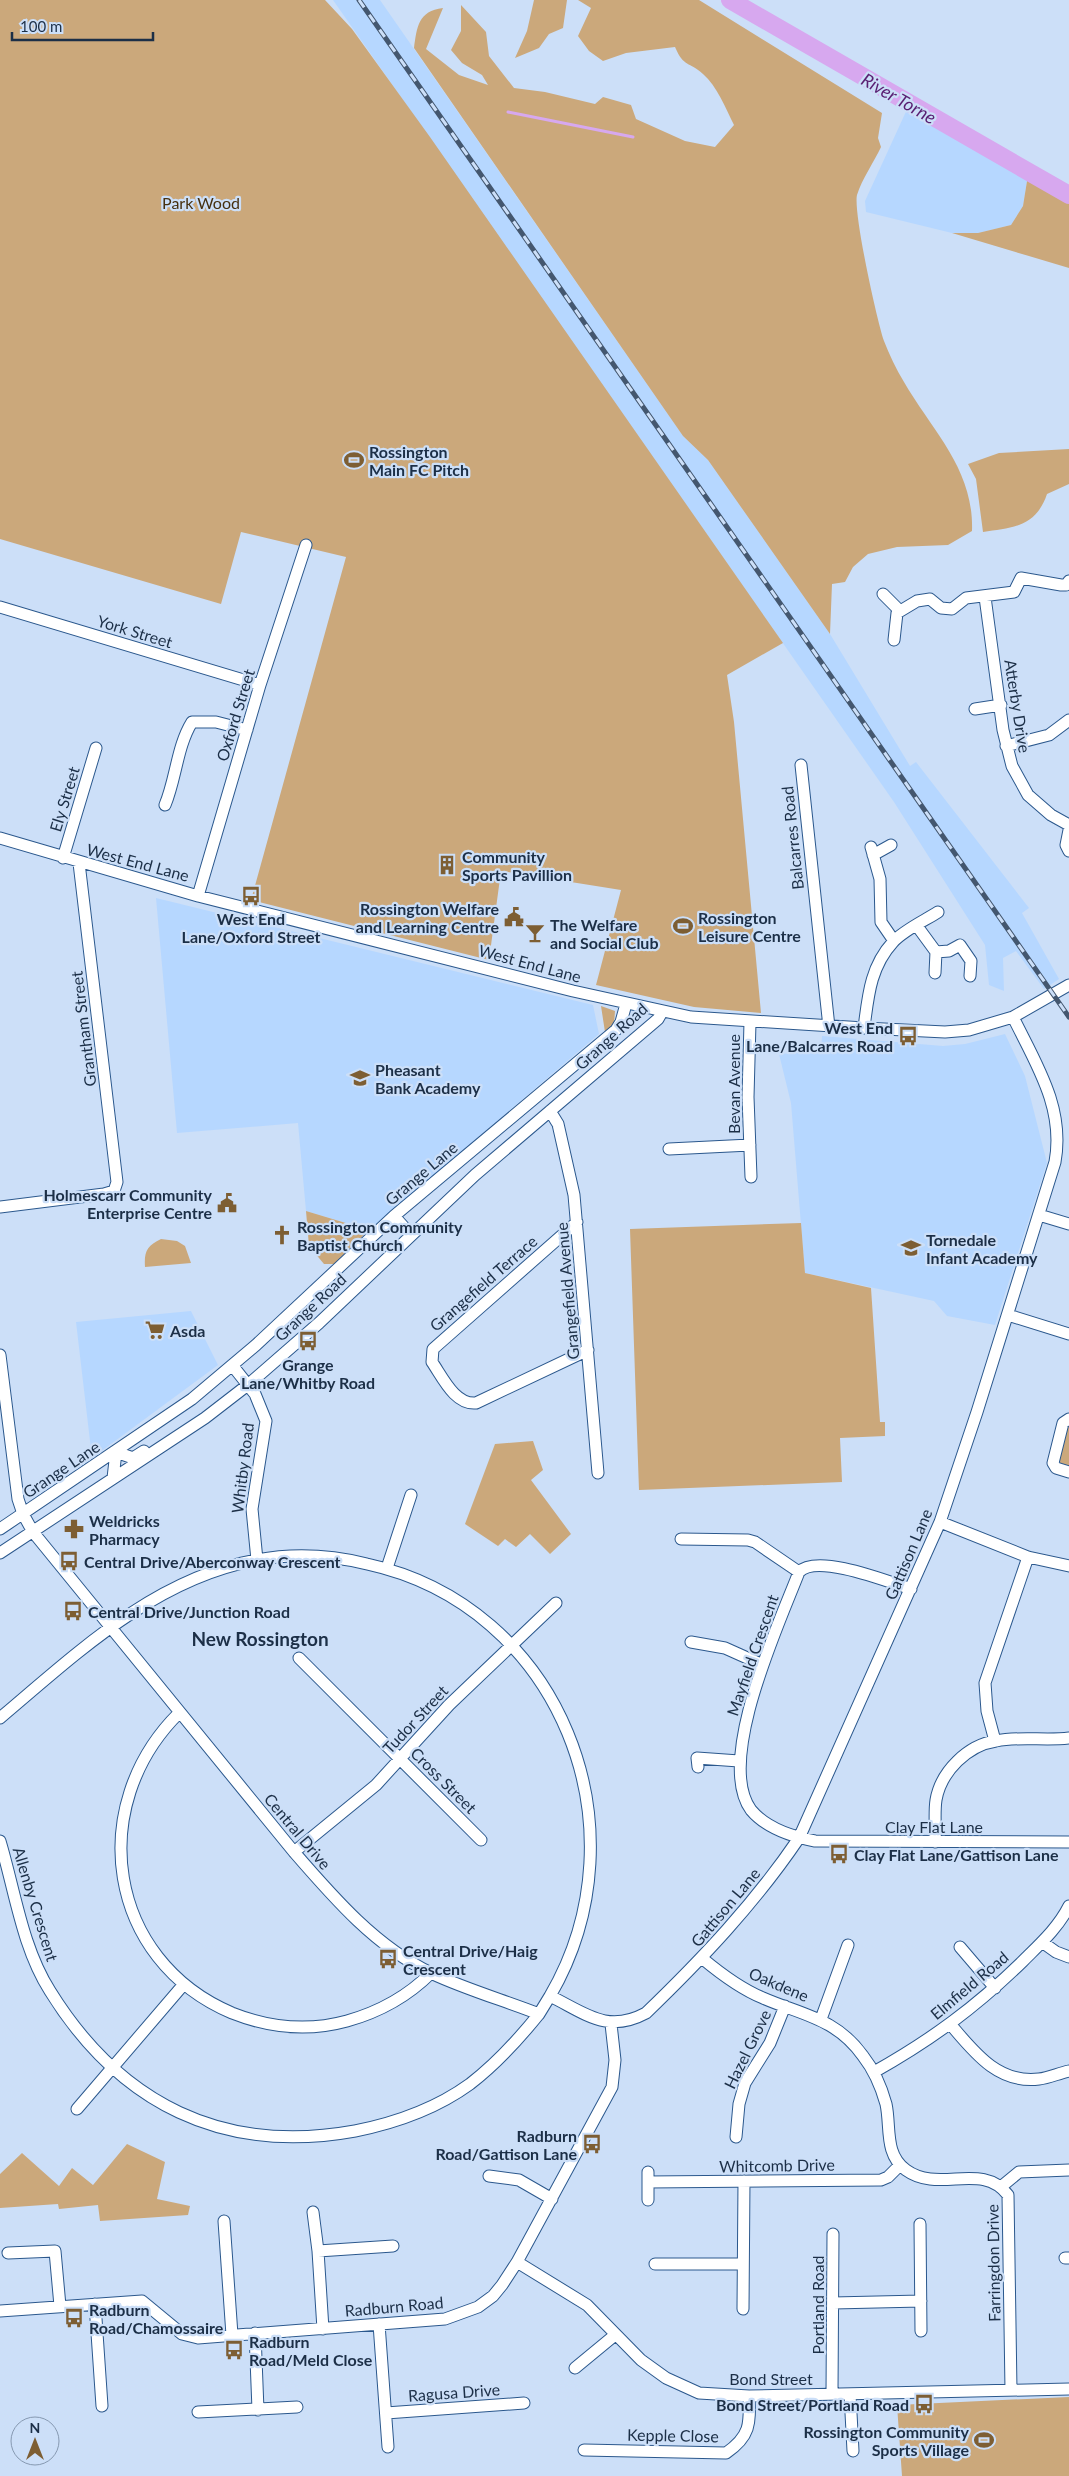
<svg xmlns="http://www.w3.org/2000/svg" width="1069" height="2476" font-family="Lato,sans-serif">
<rect width="100%" height="100%" fill="#ccdff8"/>
<path fill="#b6d7ff" d="M333,0H380L683,436L708,460L830,634L910,766L916,762L1029,908L1022,913L1059,979L1044,989L1016,951L1003,958L1004,991L989,985L985,945L894,802Z
M909,105L1028,175L1023,206L1011,225L978,233H952L866,212L865,201Z
M156,898L593,1005L599,1034L369,1230L306,1211L298,1123L177,1133Z
M1005,1034L1025,1076L1047,1163L995,1325L947,1316L934,1301L805,1273L791,1103L779,1054L821,1051L822,1036L943,1046L965,1044Z
M191,1311L218,1365L92,1458L76,1322Z"/>
<path fill="#cba87b" d="M0,0H325L352,29L430,137L783,643L727,675L734,722L761,1013L694,1007L596,985L621,890L501,871L489,960L251,900L346,557L241,532L221,604L0,539Z
M534,0H567L563,28L549,34L539,48L515,58L527,31Z
M578,0H699L882,113L878,138L881,147C874,162 862,179 857,195C853,212 877,321 884,341C889,354 896,369 904,382C933,432 974,469 972,531L948,545L897,547L868,554L853,567L845,582L832,584L830,634L708,460L683,436L414,48C417,27 418,11 443,8L426,49L459,75L488,85L482,75L462,63L451,50L461,31V5L486,32L489,56L514,88L545,92L595,104L603,97L631,105L636,119L685,141L715,147L734,125C726,109 717,86 703,74C689,61 684,68 675,47L626,53L603,61L589,51L578,36L591,8Z
M1028,175L1069,200V268L952,233H978L1011,225L1023,206Z
M1069,449V484L1047,494C1036,527 1012,528 983,532L976,479L968,464L999,453Z
M601,1006L615,1011L614,1025L605,1032Z
M306,1211L369,1230L334,1264H324L309,1246Z
M801,1223L805,1273L871,1288L880,1422H885V1436L840,1438L842,1482L639,1490L630,1229Z
M161,1239L177,1241L185,1246L191,1263L145,1267C144,1251 147,1246 161,1239Z
M1069,1419V1472H1063L1053,1456Z
M533,1441L543,1470L531,1480L571,1534L550,1554L530,1534L516,1547L505,1539L498,1546L465,1524L495,1444Z
M127,2144L165,2162L157,2199L190,2206L188,2215L100,2221L98,2205L59,2209L58,2204L0,2208V2174L22,2153L59,2186L72,2168L93,2185Z
M1069,2397V2476H902L897,2405Z"/>
<g fill="none" stroke-linecap="round" stroke-linejoin="round">
<path stroke="#d7a8ef" stroke-width="3" d="M508,112L633,137"/>
<path stroke="#d7a8ef" stroke-width="18" d="M730,0L1069,195"/>
<defs>
<path id="minor" d="M883,594L899,610
M985,597L1003,730L1012,766L1028,795L1051,815L1069,825
M0,607L260,685
M894,640L897,613L917,601L930,599L941,608L952,609L966,598L1014,592L1021,578L1061,585H1066L1069,581
M975,709L1001,705
M1006,746L1049,735L1069,720
M801,765L829,1027
M165,805C176,779 177,746 192,722H216L247,730
M1069,830L1066,845L1069,851
M0,838L198,896L573,991L691,1017L864,1028L945,1032L969,1030L1013,1017L1069,985
M871,847L880,879L881,922L894,941
M873,855L891,845
M63,858L96,748
M198,896L260,685L306,545
M917,926L936,952
M935,973L936,952L949,951L960,945L971,961L970,976
M750,1022L748,1097L751,1177
M864,1028C868,997 870,967 893,942C904,930 924,921 938,912
M550,1111L558,1124L574,1195L598,1473
M669,1149L750,1145
M0,1207L104,1194L114,1191L117,1182L79,863
M1039,1215L1069,1224
M394,1216L411,1235
M577,1222L433,1349L432,1362C443,1378 455,1405 476,1403L588,1350
M1008,1315L1069,1334
M0,1355L18,1499L23,1514L33,1532L294,1852C333,1897 376,1947 431,1973C465,1989 503,2000 539,2014L550,1996C585,2013 607,2034 646,2013C702,1959 755,1903 799,1838L940,1522L977,1412L1055,1162C1065,1108 1036,1064 1013,1017
M232,1365L255,1394L266,1421L252,1509L257,1560
M1069,1419L1063,1423L1053,1463L1056,1468L1069,1472
M113,1478L116,1452L133,1458L144,1451
M940,1522L1028,1557L1069,1566
M0,1529L192,1399L256,1345L394,1216L616,1030L621,1022L626,1004
M681,1539L748,1540L755,1542L799,1572
M0,1553L205,1418L249,1384L319,1323L475,1175L658,1019L662,1012
M387,1568L411,1495
M911,1589C889,1582 817,1553 799,1572C779,1624 715,1761 751,1810C766,1828 794,1837 815,1841L1069,1842
M691,1642L725,1648L763,1665
M299,1658L481,1840
M179,1713C85,1806 107,1960 232,2013C270,2028 307,2032 347,2021C379,2012 407,1997 431,1973
M0,1718C76,1654 155,1578 257,1560C294,1553 330,1555 367,1564C560,1606 648,1828 550,1996
M995,1741L987,1711L985,1683L1028,1557
M698,1767L697,1758L739,1761
M0,1841C15,1891 22,1947 50,1991C120,2104 223,2155 355,2131C395,2123 437,2108 470,2084C496,2064 518,2040 539,2014
M935,1842C936,1828 934,1813 936,1800C941,1771 968,1745 996,1741C1020,1736 1045,1741 1069,1738
M294,1852L376,1785L449,1705L556,1603
M1042,1942L1056,1952L1069,1957
M960,1947L995,1988
M703,1959C721,1974 741,1989 763,1998C802,2015 836,2018 863,2056C874,2070 881,2086 886,2104C891,2127 884,2154 906,2170C939,2194 982,2161 1008,2195L1011,2390
M821,2019L848,1945
M951,2025C974,2052 998,2084 1039,2079C1049,2078 1059,2073 1069,2071
M874,2072C931,2040 976,2007 1023,1961C1040,1944 1058,1928 1069,1906
M77,2109L184,1984
M736,2137L739,2104L745,2083L770,2043L785,2006
M648,2172V2200
M489,2176L519,2180L552,2199
M648,2182L881,2180L888,2177L900,2165
M1002,2186L1019,2172L1069,2170
M313,2212L318,2251
M224,2221L232,2335
M920,2224L921,2331
M8,2253L55,2251L60,2306
M1065,2258H1069
M517,2262L587,2305L641,2360L666,2378L699,2393L749,2396L1069,2389
M655,2264H743
M833,2303L921,2301
M95,2304L102,2406
M743,2309L744,2181
M0,2311L142,2301L182,2334L198,2338L445,2319L478,2307L493,2296L502,2285L517,2262L612,2087L615,2060L611,2024
M379,2324L388,2447
M323,2329L318,2251L393,2246
M255,2333L258,2410
M575,2368L615,2335
M832,2394L833,2234
M850,2394L853,2451
M198,2412L297,2407
M386,2413L524,2403
M584,2450L726,2453C751,2436 750,2423 749,2396"/>
</defs>
<use href="#minor" stroke="#2b588d" stroke-width="13"/>
<use href="#minor" stroke="#fff" stroke-width="11"/>
<defs>
<path id="rail" d="M359,0L1069,1017"/>
</defs>
<use href="#rail" stroke="#44576f" stroke-width="5"/>
<use href="#rail" stroke="#ccdff8" stroke-width="3" stroke-dasharray="9" stroke-linecap="butt"/>
</g>
<defs>
<symbol id="stadium-bare" viewBox="-9 -9 18 18"><path d="M0-5a6.5 5 0 1 0 0 10a6.5 5 0 1 0 0-10ZM-3.5-1.8h7v3.6h-7Z" fill="#7d5e33" stroke="#ccdff8" stroke-width="2.5" paint-order="stroke"/></symbol>
<symbol id="building-bare" viewBox="-9 -9 18 18"><path d="M-4-6H4V6H1V3H-1V6H-4ZM-2.5-4.3h1.7v1.8h-1.7ZM.8-4.3h1.7v1.8H.8ZM-2.5-1h1.7V.8h-1.7ZM.8-1h1.7V.8H.8Z" fill="#7d5e33" stroke="#ccdff8" stroke-width="2.5" paint-order="stroke"/></symbol>
<symbol id="bus-bare" viewBox="-9 -9 18 18"><path d="M-5-6H5V4H4V6H2V4H-2V6H-4V4H-5ZM-3.5-4V0h7V-4ZM-3.5 1.2v1.5H-2V1.2ZM2 1.2v1.5H3.5V1.2Z" fill="#7d5e33" stroke="#ccdff8" stroke-width="2.5" paint-order="stroke"/></symbol>
<symbol id="civic-bare" viewBox="-9 -9 18 18"><path d="M-.6-6.5H3V-4.5H.6V-3L4-1V1h2V6H-6V1h2V-1L-.6-3ZM-1.2 2.5V6h2.4V2.5Z" fill="#7d5e33" stroke="#ccdff8" stroke-width="2.5" paint-order="stroke"/></symbol>
<symbol id="bar-bare" viewBox="-9 -9 18 18"><path d="M-6-5H6L.8 .8V4.5H3.5V6h-7V4.5H-.8V.8Z" fill="#7d5e33" stroke="#ccdff8" stroke-width="2.5" paint-order="stroke"/></symbol>
<symbol id="school-bare" viewBox="-9 -9 18 18"><path d="M0-5L7-2L0 1L-7-2ZM-4 1L0 2.5L4 1V4Q0 6-4 4Z" fill="#7d5e33" stroke="#ccdff8" stroke-width="2.5" paint-order="stroke"/></symbol>
<symbol id="church-bare" viewBox="-9 -9 18 18"><path d="M-1.2-6h2.4v3.5h3.3v2.4h-3.3V6h-2.4V-.1h-3.3v-2.4h3.3Z" fill="#7d5e33" stroke="#ccdff8" stroke-width="2.5" paint-order="stroke"/></symbol>
<symbol id="supermarket-bare" viewBox="-9 -9 18 18"><path d="M-6-5.5h2.5l.6 2H6L4.5 2H-2.5L-4.4-4H-6ZM-1.5 3.2a1.3 1.3 0 1 0 .1 0ZM3 3.2a1.3 1.3 0 1 0 .1 0Z" fill="#7d5e33" stroke="#ccdff8" stroke-width="2.5" paint-order="stroke"/></symbol>
<symbol id="pharmacy-bare" viewBox="-9 -9 18 18"><path d="M-2-6h4v4h4v4h-4v4h-4v-4h-4v-4h4Z" fill="#7d5e33" stroke="#ccdff8" stroke-width="2.5" paint-order="stroke"/></symbol>
</defs>
<g fill-rule="evenodd">
<use href="#stadium-bare" x="340" y="446" width="28" height="28"/>
<use href="#building-bare" x="433" y="851" width="28" height="28"/>
<use href="#bus-bare" x="237" y="882" width="28" height="28"/>
<use href="#civic-bare" x="500" y="903" width="28" height="28"/>
<use href="#stadium-bare" x="669" y="912" width="28" height="28"/>
<use href="#bar-bare" x="521" y="919" width="28" height="28"/>
<use href="#bus-bare" x="894" y="1022" width="28" height="28"/>
<use href="#school-bare" x="346" y="1064" width="28" height="28"/>
<use href="#civic-bare" x="213" y="1189" width="28" height="28"/>
<use href="#church-bare" x="268" y="1221" width="28" height="28"/>
<use href="#school-bare" x="897" y="1234" width="28" height="28"/>
<use href="#supermarket-bare" x="141" y="1316" width="28" height="28"/>
<use href="#bus-bare" x="294" y="1327" width="28" height="28"/>
<use href="#pharmacy-bare" x="60" y="1515" width="28" height="28"/>
<use href="#bus-bare" x="55" y="1547" width="28" height="28"/>
<use href="#bus-bare" x="59" y="1597" width="28" height="28"/>
<use href="#bus-bare" x="825" y="1840" width="28" height="28"/>
<use href="#bus-bare" x="374" y="1945" width="28" height="28"/>
<use href="#bus-bare" x="578" y="2130" width="28" height="28"/>
<use href="#bus-bare" x="60" y="2304" width="28" height="28"/>
<use href="#bus-bare" x="220" y="2336" width="28" height="28"/>
<use href="#bus-bare" x="910" y="2390" width="28" height="28"/>
<use href="#stadium-bare" x="970" y="2426" width="28" height="28"/>
</g>
<g text-anchor="middle" dominant-baseline="central" stroke-width="4.5" stroke-linejoin="round" paint-order="stroke">
<g font-size="16" fill="#46300f" stroke="#ccdff8">
<text x="201" y="202">Park Wood</text>
</g>
<g font-size="16" font-weight="bold" fill="#1c2f47" stroke="#ccdff8" text-anchor="start">
<text x="369" y="451">Rossington<tspan x="369" dy="18">Main FC Pitch</tspan></text>
<text x="462" y="856">Community<tspan x="462" dy="18">Sports Pavillion</tspan></text>
<text x="499" y="908" text-anchor="end">Rossington Welfare<tspan x="499" dy="18">and Learning Centre</tspan></text>
<text x="698" y="917">Rossington<tspan x="698" dy="18">Leisure Centre</tspan></text>
<text x="251" y="918" text-anchor="middle">West End<tspan x="251" dy="18">Lane/Oxford Street</tspan></text>
<text x="550" y="924">The Welfare<tspan x="550" dy="18">and Social Club</tspan></text>
<text x="893" y="1027" text-anchor="end">West End<tspan x="893" dy="18">Lane/Balcarres Road</tspan></text>
<text x="375" y="1069">Pheasant<tspan x="375" dy="18">Bank Academy</tspan></text>
<text x="212" y="1194" text-anchor="end">Holmescarr Community<tspan x="212" dy="18">Enterprise Centre</tspan></text>
<text x="297" y="1226">Rossington Community<tspan x="297" dy="18">Baptist Church</tspan></text>
<text x="926" y="1239">Tornedale<tspan x="926" dy="18">Infant Academy</tspan></text>
<text x="170" y="1330">Asda</text>
<text x="308" y="1364" text-anchor="middle">Grange<tspan x="308" dy="18">Lane/Whitby Road</tspan></text>
<text x="89" y="1520">Weldricks<tspan x="89" dy="18">Pharmacy</tspan></text>
<text x="84" y="1561">Central Drive/Aberconway Crescent</text>
<text x="88" y="1611">Central Drive/Junction Road</text>
<text x="854" y="1854">Clay Flat Lane/Gattison Lane</text>
<text x="403" y="1950">Central Drive/Haig<tspan x="403" dy="18">Crescent</tspan></text>
<text x="577" y="2135" text-anchor="end">Radburn<tspan x="577" dy="18">Road/Gattison Lane</tspan></text>
<text x="89" y="2309">Radburn<tspan x="89" dy="18">Road/Chamossaire</tspan></text>
<text x="249" y="2341">Radburn<tspan x="249" dy="18">Road/Meld Close</tspan></text>
<text x="909" y="2404" text-anchor="end">Bond Street/Portland Road</text>
<text x="969" y="2431" text-anchor="end">Rossington Community<tspan x="969" dy="18">Sports Village</tspan></text>
</g>
<g font-size="16" fill="#1c2f47" stroke="#ccdff8">
<text transform="translate(135 631) rotate(17)">York Street</text>
<text transform="translate(1018 706) rotate(81)">Atterby Drive</text>
<text transform="translate(235 715) rotate(-73)">Oxford Street</text>
<text transform="translate(64 799) rotate(-73)">Ely Street</text>
<text transform="translate(792 838) rotate(-96)">Balcarres Road</text>
<text transform="translate(138 862) rotate(15)">West End Lane</text>
<text transform="translate(530 963) rotate(15)">West End Lane</text>
<text transform="translate(83 1029) rotate(-97)">Grantham Street</text>
<text transform="translate(611 1036) rotate(-42)">Grange Road</text>
<text transform="translate(733 1084) rotate(-90)">Bevan Avenue</text>
<text transform="translate(421 1173) rotate(-40)">Grange Lane</text>
<text transform="translate(483 1283) rotate(-41)">Grangefield Terrace</text>
<text transform="translate(567 1291) rotate(-95)">Grangefield Avenue</text>
<text transform="translate(310 1307) rotate(-43)">Grange Road</text>
<text transform="translate(242 1468) rotate(-83)">Whitby Road</text>
<text transform="translate(61 1469) rotate(-34)">Grange Lane</text>
<text transform="translate(908 1554) rotate(-67)">Gattison Lane</text>
<text transform="translate(752 1655) rotate(-71)">Mayfield Crescent</text>
<text transform="translate(415 1719) rotate(-47)">Tudor Street</text>
<text transform="translate(444 1780) rotate(45)">Cross Street</text>
<text x="934" y="1826">Clay Flat Lane</text>
<text transform="translate(298 1831) rotate(50)">Central Drive</text>
<text transform="translate(36 1904) rotate(73)">Allenby Crescent</text>
<text transform="translate(725 1907) rotate(-50)">Gattison Lane</text>
<text transform="translate(779 1984) rotate(23)">Oakdene</text>
<text transform="translate(969 1985) rotate(-40)">Elmfield Road</text>
<text transform="translate(747 2049) rotate(-64)">Hazel Grove</text>
<text transform="translate(777 2165) rotate(-1)">Whitcomb Drive</text>
<text transform="translate(993 2263) rotate(-91)">Farringdon Drive</text>
<text transform="translate(817 2305) rotate(-90)">Portland Road</text>
<text transform="translate(394 2306) rotate(-5)">Radburn Road</text>
<text x="771" y="2378">Bond Street</text>
<text transform="translate(454 2392) rotate(-4)">Ragusa Drive</text>
<text transform="translate(673 2435) rotate(1)">Kepple Close</text>
</g>
<g font-size="18" font-style="italic" fill="#591f72" stroke="#ccdff8">
<text transform="translate(899 98) rotate(30)">River Torne</text>
</g>
<g font-size="19" font-weight="bold" fill="#1c2f47" stroke="#ccdff8">
<text x="260" y="1638">New Rossington</text>
</g>
</g>
<g transform="translate(35 2441)"><circle r="24" fill="#ccdff8" stroke="#8699b1"/>
<path d="M0-4L9 19L0 12L-9 19Z" fill="#7d5e33"/>
<text y="-8" font-size="14" font-weight="bold" text-anchor="middle" fill="#1c2f47">N</text>
</g>
<path d="M12 32v8h141v-8" fill="none" stroke="#1c2f47" stroke-width="2.5"/>
<text x="20" y="32" font-size="15" fill="#1c2f47" stroke="#ccdff8" stroke-width="4" paint-order="stroke">100 m</text>
</svg>
